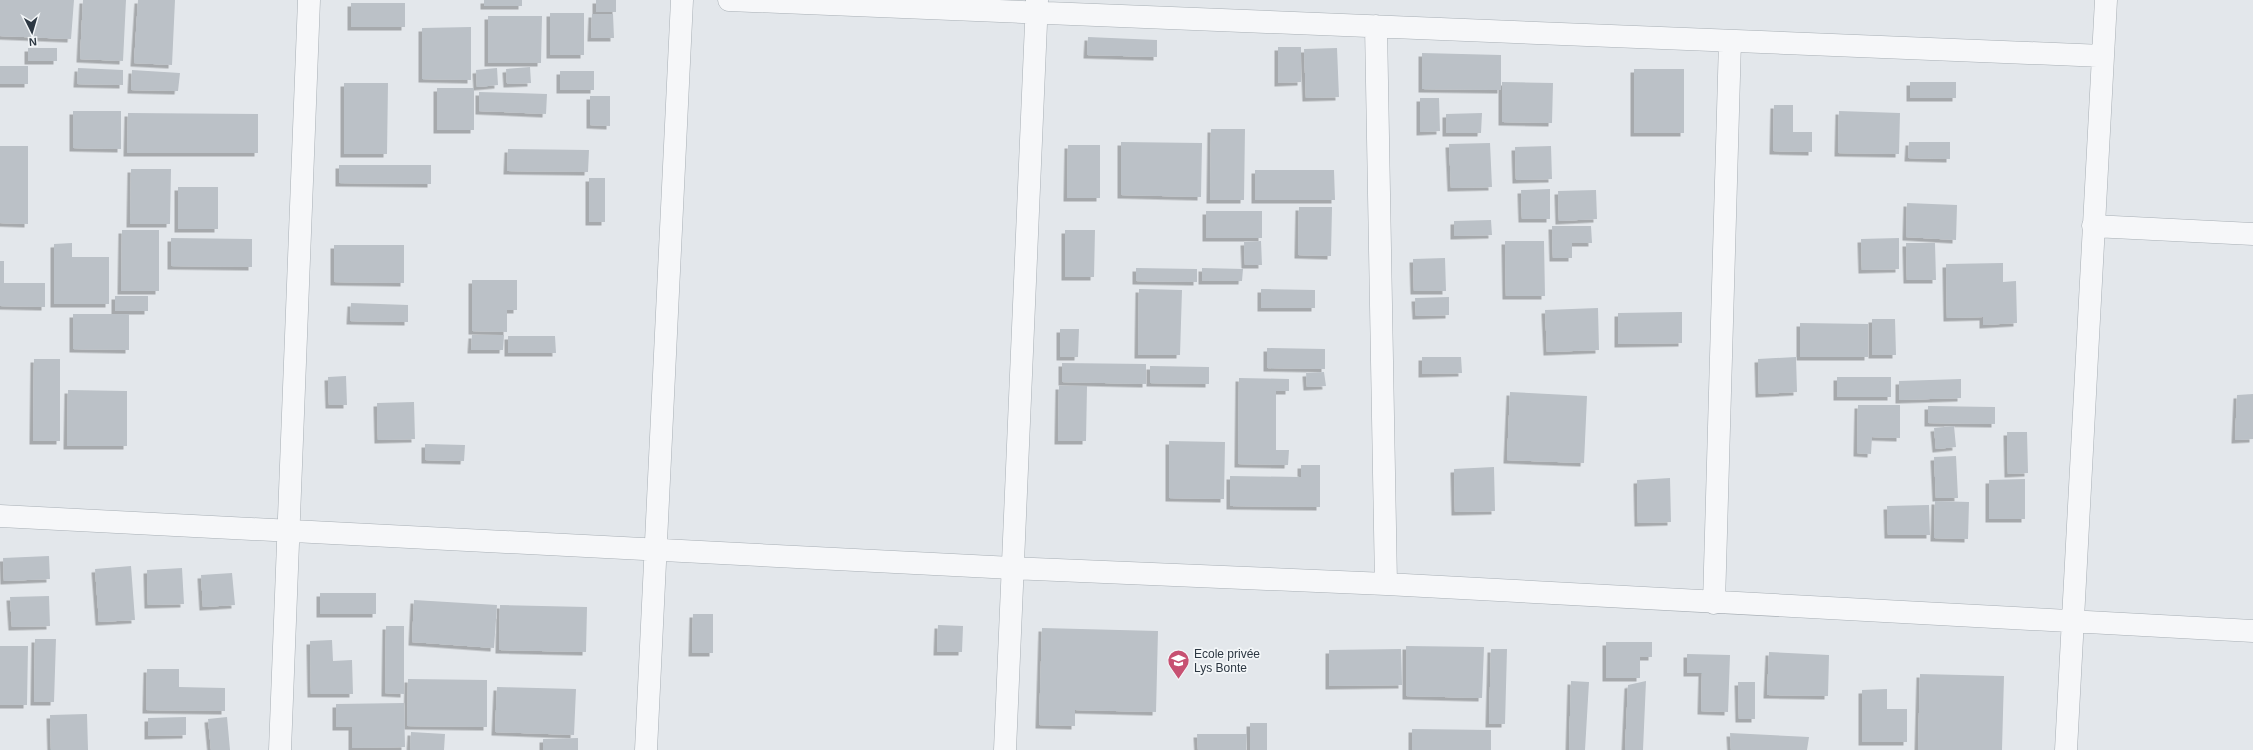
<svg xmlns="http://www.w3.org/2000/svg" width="2253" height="750" font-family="Arial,sans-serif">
<defs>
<filter id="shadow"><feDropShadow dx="-3.5" dy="3.5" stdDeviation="0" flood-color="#0004"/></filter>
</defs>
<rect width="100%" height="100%" fill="#e3e7eb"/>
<path fill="#bbc1c7" filter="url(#shadow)" d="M0,0H74L71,39L0,36Z
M83,0H126L123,61L80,59Z
M138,0H175L172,65L134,63Z
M484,0H522V6H484Z
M596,0H616V12H596Z
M351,3H405V27H351Z
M550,13H584V55H550Z
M592,14H613L614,38H591Z
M488,16H542L541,63H488Z
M471,27V80L422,79V28Z
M1088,37L1157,40V57L1087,55Z
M1278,47H1301V82L1278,83Z
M28,48H57V61H28Z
M1337,48L1339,97L1306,98L1304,49Z
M1422,53L1501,55V90L1422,89Z
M0,66H28V84H0Z
M530,67L531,83L507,84L506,69Z
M78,68L123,70V85L77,84Z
M497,68L498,85L477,87L476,70Z
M1634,69H1684V133H1634Z
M132,70L180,73L178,91L131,90Z
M560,71H594V90H560Z
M1502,82L1553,83L1552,123L1502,122Z
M1910,82H1956V98H1910Z
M344,83H388L387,154H344Z
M437,88H474V130H437Z
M479,92L547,94L546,114L479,111Z
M590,96H610V126L590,125Z
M1420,98H1439L1440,131L1420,132Z
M1774,105H1793V132H1812V152L1773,151Z
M73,111H121V149L73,148Z
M1839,111L1900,113L1899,154L1838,153Z
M128,113L258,114V153H127Z
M1482,113L1481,133H1446V114Z
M1211,129H1245L1244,200H1210Z
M1121,142L1202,143L1201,197L1121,195Z
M1909,142H1950V159L1908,158Z
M1490,143L1492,187L1451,188L1449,144Z
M1068,145H1100V198H1067Z
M0,146H28V224L0,223Z
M1551,146L1552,179L1516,180L1515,147Z
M508,149L589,150L588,172L507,171Z
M339,165H431V184L339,183Z
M131,169H171L170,224H130Z
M1255,170H1334L1335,200H1255Z
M589,178H605V222H589Z
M178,187H218V229H178Z
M1550,189V219H1522L1521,190Z
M1596,190L1597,219L1559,221L1558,191Z
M1907,203L1957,205L1956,240L1906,237Z
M1299,207H1332L1331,256L1298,255Z
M1206,211H1262V238H1206Z
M1491,220L1492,235L1454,236V221Z
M1552,226H1591L1592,243H1572V258H1553Z
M122,230H159V291H121Z
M1065,230H1095L1094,277H1065Z
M171,238L252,239V267L171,266Z
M1899,238V269L1862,270L1861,239Z
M1261,241L1262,265H1245L1244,242Z
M1505,241H1544L1545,296H1506Z
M72,243V257H109V304H54V244Z
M1906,243H1935L1936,280H1907Z
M334,245H404V283L334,282Z
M1445,258L1446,291H1414L1413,259Z
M0,261H4V283H45V307L0,306Z
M2003,263V282L2016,281L2017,323L1983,325V317L1947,318L1946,264Z
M1136,268L1197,269V282L1136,281Z
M1202,268L1243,269L1242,281H1202Z
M472,280H517V310H507V332L472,331Z
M1139,289L1182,290L1180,355H1138Z
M1261,289L1315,290V308H1261Z
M115,296H148V311H115Z
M1449,297V315L1416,316L1415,298Z
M351,303L408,305V322L350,321Z
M1598,308L1599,350L1547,352L1545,310Z
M1682,312V343L1618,344V313Z
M73,314H129V350L73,349Z
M1872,319H1895L1896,355H1872Z
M1800,323L1868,324V357H1800Z
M1060,329H1079L1078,357H1060Z
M472,335H504L503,350H471Z
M508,336H555L556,353H508Z
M1267,348L1325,349V369L1267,368Z
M1422,357H1461L1462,373L1422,374Z
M1796,357L1797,392L1759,394L1758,359Z
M34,359H60V441H33Z
M1062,363L1146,364V384L1062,382Z
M1150,366L1209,367V384L1150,383Z
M1324,372L1326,386L1307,387L1306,373Z
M346,376L347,405H329L328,377Z
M1837,377H1891V397H1837Z
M1239,378L1289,379V391H1276V450H1289L1288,465L1238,464Z
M1961,379V398L1899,400V381Z
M1059,386H1087L1086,441H1058Z
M68,390L127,391V446H67Z
M1510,392L1587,396L1584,463L1507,460Z
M2253,394V439L2235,440L2237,395Z
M414,402L415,439L378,440L377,403Z
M1858,405H1900V438L1872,437L1871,454L1857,453Z
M1928,406L1995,407V424L1928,423Z
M1954,426L1956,447L1936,449L1934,428Z
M2007,432H2027L2028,473L2008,474Z
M1169,441L1225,442L1224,499L1169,498Z
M425,444L465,445L464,461L425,460Z
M1956,456L1958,498H1936L1934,457Z
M1301,465H1320V507L1230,506V476L1301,477Z
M1494,467L1495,511L1455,512L1454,469Z
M1670,478L1671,522L1638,523L1637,480Z
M2025,479V519H1989V480Z
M1935,501L1969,502L1968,539L1934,538Z
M1929,505L1930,535H1888L1887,506Z
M49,556L50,579L4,581L3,558Z
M131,566L135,620L99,622L95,569Z
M182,568L184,604L148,605L147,570Z
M232,573L235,605L203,607L201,575Z
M320,593H376V614H320Z
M49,596L50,626L12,627L10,597Z
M414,600L497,605L494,648L412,642Z
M500,605L587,607L586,652L499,650Z
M693,614H713V653H692Z
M938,625L963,626L962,652H937Z
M386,626H404V694L385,693Z
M1042,628L1158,631L1156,712L1075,710V726L1039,725Z
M35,639H56L54,702H34Z
M332,640L333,661L352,660L353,694H311L310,641Z
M1606,642H1652V657H1640V678H1606Z
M0,646H28L27,705H0Z
M1406,646L1484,647L1482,698L1406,696Z
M1401,649L1402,685L1329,686V650Z
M1491,649H1507L1505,724H1489Z
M1769,652L1829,655L1828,696L1767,695Z
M1687,654L1730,655L1728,712L1701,711L1702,673H1687Z
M147,669H179V687L225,688V711L146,710Z
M1920,674L2004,676L2002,750H1918Z
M408,679L487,680V727L407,726Z
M1571,681L1589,682L1585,750H1569Z
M1646,681L1643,750H1625L1628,685Z
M1738,682H1755V719H1739Z
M497,687L576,689L574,735L495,732Z
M1887,689V709H1907V742H1862V690Z
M404,703L405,747L352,748V727H336V704Z
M87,714L88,750H51L50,715Z
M186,717V735L148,736V718Z
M227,717L230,750H211L208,719Z
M1250,723H1267V750H1250Z
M1412,729L1491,730V750H1412Z
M411,732L445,734L444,750H410Z
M1730,733L1809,737L1807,750H1731Z
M1197,734H1247L1246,750H1198Z
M578,738V750H543V739Z"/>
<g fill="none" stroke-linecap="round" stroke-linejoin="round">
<defs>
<path id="street" d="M729,0L2103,56
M1376,26L1386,584
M2093,226L2253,234
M0,516L1012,568L1386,584L2253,631
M1714,603L1730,41
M280,750L309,0
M646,750L682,0
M1005,750L1037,0
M2066,750L2106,0"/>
</defs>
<use href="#street" stroke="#a8afb5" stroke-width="23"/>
<use href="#street" stroke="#f6f7f9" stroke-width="22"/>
</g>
<defs>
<symbol id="school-pin" viewBox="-11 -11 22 30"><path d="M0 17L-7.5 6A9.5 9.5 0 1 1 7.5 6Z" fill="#c75172" stroke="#f3f6f8"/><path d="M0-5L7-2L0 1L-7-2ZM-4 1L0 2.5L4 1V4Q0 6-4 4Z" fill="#fff"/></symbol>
</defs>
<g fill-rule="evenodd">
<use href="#school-pin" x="1166" y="648" width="25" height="34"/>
</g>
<g text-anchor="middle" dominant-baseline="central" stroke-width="3.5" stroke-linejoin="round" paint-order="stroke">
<g font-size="12" fill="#2c3742" stroke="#f3f6f8" text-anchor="start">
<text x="1194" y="654">Ecole privée<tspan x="1194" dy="14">Lys Bonte</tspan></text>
</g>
</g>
<g transform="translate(32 32) rotate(175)" stroke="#f3f6f8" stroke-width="3" paint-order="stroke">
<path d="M0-3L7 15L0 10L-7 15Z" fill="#2c3742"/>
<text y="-6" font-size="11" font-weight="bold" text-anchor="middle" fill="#2c3742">N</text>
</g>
</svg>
